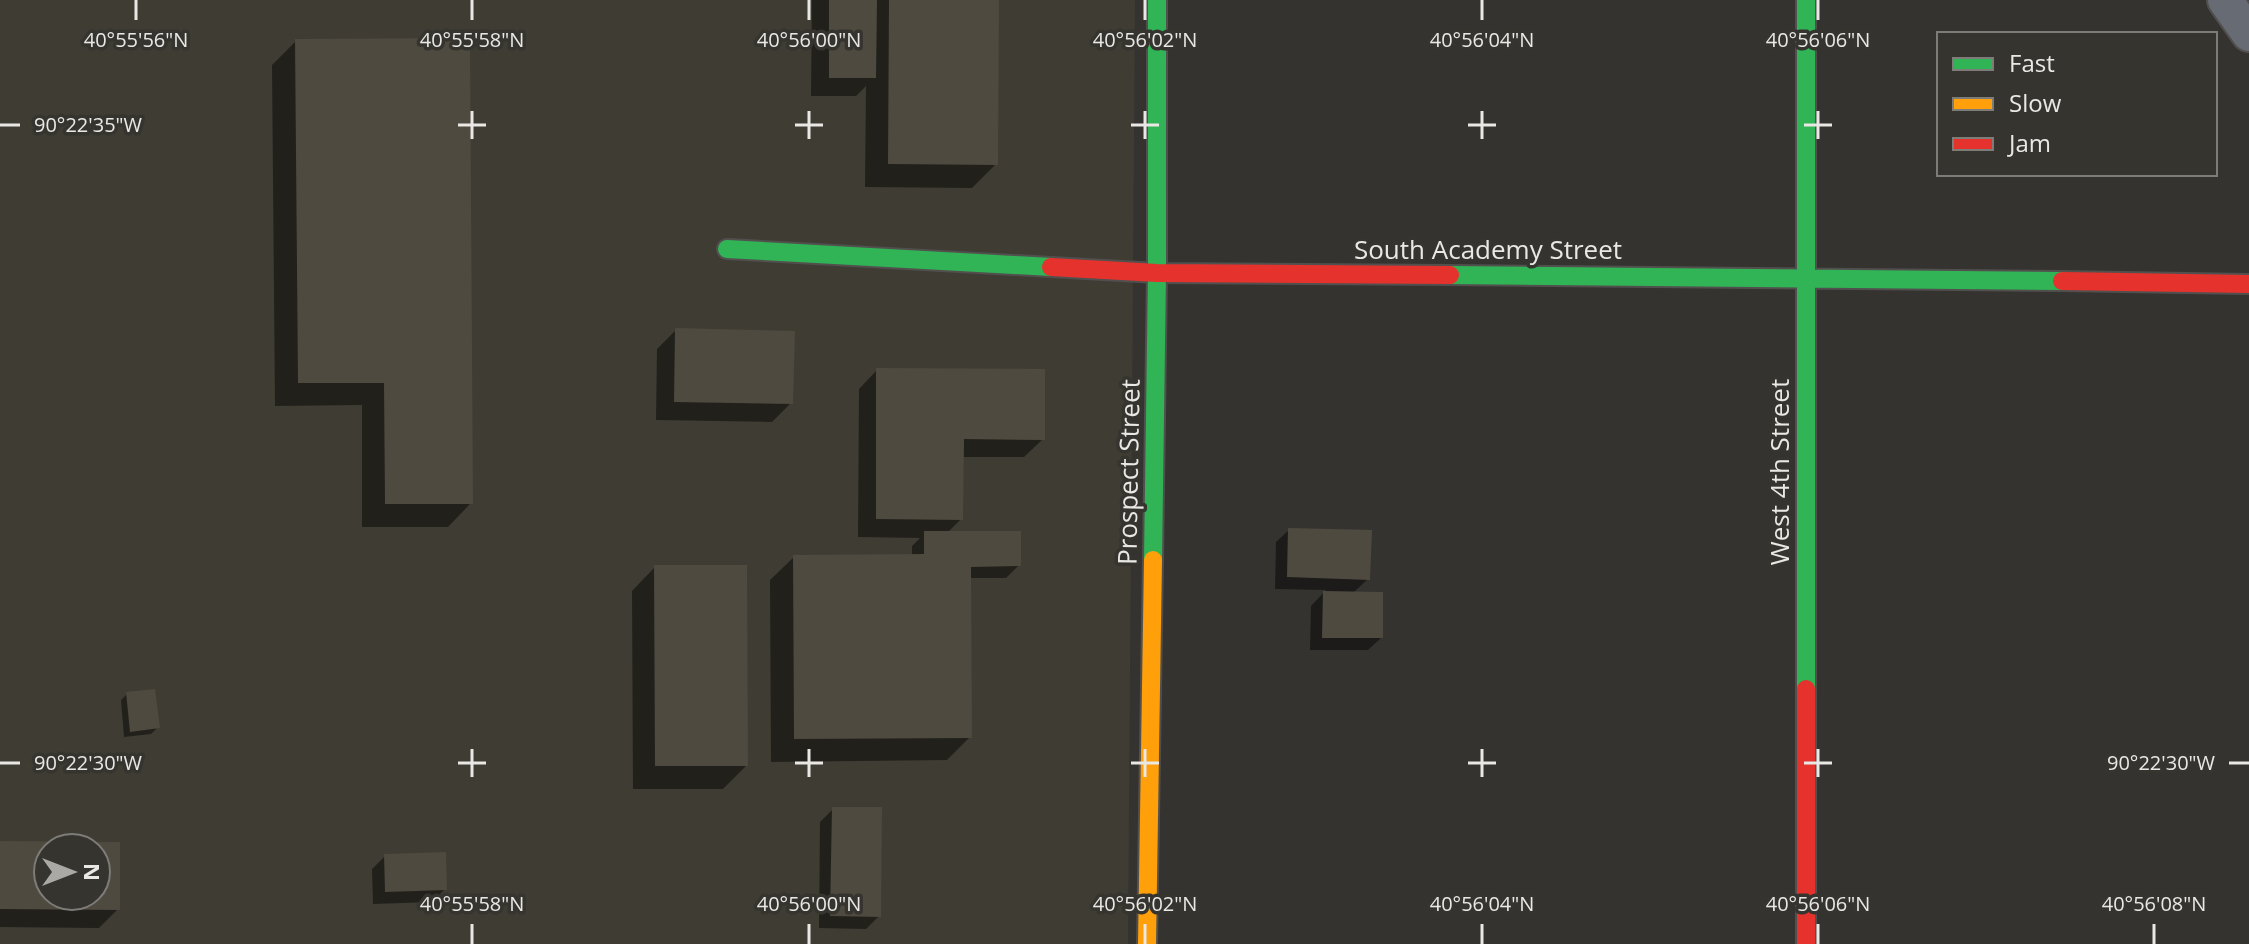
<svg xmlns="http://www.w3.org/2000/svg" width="2249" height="944" font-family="'Open Sans',sans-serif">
<rect width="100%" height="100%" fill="#353330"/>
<path fill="#3f3c33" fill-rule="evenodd" d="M0,0H1135L1128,944H0ZM48,848H96V896H48Z"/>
<path fill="#0007" fill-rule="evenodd" d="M812,0H997L996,164L972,188L865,187L866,86L856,96H811Z
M296,41L471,503L448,527H362V405L275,406L272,65Z
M676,330L791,403L772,422L656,420L657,349Z
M877,370L1043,439L1024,457H961V519L947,533L1019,565L1006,578H968L970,737L947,760L771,762L770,580L794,557L912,556V546L920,538L858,537L859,389Z
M1289,530L1368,579L1353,593L1381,638L1368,650H1310L1311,606L1326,590L1275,589L1276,542Z
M655,567L746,766L723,789H633L632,591Z
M127,694L157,728L151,734L124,737L121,700Z
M833,809L879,916L866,929L819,928L820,822Z
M0,843L118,844V909L99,928L0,927ZM48,848H96V896H48Z
M385,856L445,889L432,902L373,904L372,869Z"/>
<path fill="#4f4a40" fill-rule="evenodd" d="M829,0H877L876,78H829Z
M889,0H999L998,165L888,164Z
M470,38L473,504H385L384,383H298L295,39Z
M675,328L795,331L793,404L674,402Z
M876,368L1045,369V440L964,439L963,520L876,519Z
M1288,528L1372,530L1370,580L1287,577Z
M924,531H1021V566L971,567L972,738L794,739L793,555L924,554Z
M654,565H747L748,766H655Z
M1323,591L1383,592V638H1322Z
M155,689L160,728L130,732L126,692Z
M832,807H882L881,917L830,916Z
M0,841L120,842V910L0,909ZM48,848H96V896H48Z
M446,852L447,890L385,892L384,854Z"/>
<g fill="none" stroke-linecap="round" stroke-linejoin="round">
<defs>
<path id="street" d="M2225,0L2249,34"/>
<path id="fast" d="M1806,0V689
M727,249L1051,267
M1450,275L2062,281
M1153,560L1157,273V0"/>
<path id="slow" d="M1147,944L1153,560"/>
<path id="jam" d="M1051,267L1157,273L1450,275
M2062,281L2249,284
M1806,689V944"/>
</defs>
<use href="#street" stroke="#51504e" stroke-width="38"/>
<use href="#fast" stroke="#51504e" stroke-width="22"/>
<use href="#slow" stroke="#51504e" stroke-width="22"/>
<use href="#jam" stroke="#51504e" stroke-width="22"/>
<use href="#street" stroke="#676b74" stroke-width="34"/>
<use href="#fast" stroke="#30b455" stroke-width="18"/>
<use href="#slow" stroke="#ff9f0a" stroke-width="18"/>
<use href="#jam" stroke="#e5322d" stroke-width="18"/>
</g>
<path fill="none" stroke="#e9e8e5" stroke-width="3" d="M136,0V20M472,0V20M809,0V20M1145,0V20M1482,0V20M1818,0V20M472,111V139M809,111V139M1145,111V139M1482,111V139M1818,111V139M0,125H20M458,125H486M795,125H823M1131,125H1159M1468,125H1496M1804,125H1832M472,749V777M809,749V777M1145,749V777M1482,749V777M1818,749V777M0,763H20M458,763H486M795,763H823M1131,763H1159M1468,763H1496M1804,763H1832M2229,763H2249M472,924V944M809,924V944M1145,924V944M1482,924V944M1818,924V944M2154,924V944"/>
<g text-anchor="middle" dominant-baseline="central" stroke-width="7" stroke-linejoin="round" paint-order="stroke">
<g font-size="26" fill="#e9e8e5" stroke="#36342f">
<text x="1488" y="249">South Academy Street</text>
<text transform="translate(1128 472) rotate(-89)">Prospect Street</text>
<text transform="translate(1779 472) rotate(-90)">West 4th Street</text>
</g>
</g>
<g font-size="20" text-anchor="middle" fill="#e9e8e5" stroke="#36342f" stroke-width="7" stroke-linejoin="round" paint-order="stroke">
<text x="136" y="47">40°55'56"N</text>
<text x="472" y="47">40°55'58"N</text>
<text x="809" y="47">40°56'00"N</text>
<text x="1145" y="47">40°56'02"N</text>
<text x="1482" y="47">40°56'04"N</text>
<text x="1818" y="47">40°56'06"N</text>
<text x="88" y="132">90°22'35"W</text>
<text x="2161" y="770">90°22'30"W</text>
<text x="88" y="770">90°22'30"W</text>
<text x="472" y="911">40°55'58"N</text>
<text x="809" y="911">40°56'00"N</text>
<text x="1145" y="911">40°56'02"N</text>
<text x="1482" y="911">40°56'04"N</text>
<text x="1818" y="911">40°56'06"N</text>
<text x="2154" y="911">40°56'08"N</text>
</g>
<rect x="1937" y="32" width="280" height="144" fill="#36342f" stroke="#7e7c78" stroke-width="2"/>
<rect x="1953" y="58" width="40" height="12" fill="#30b455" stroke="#7e7c78" stroke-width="2"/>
<text x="2009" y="72" font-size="24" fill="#e9e8e5">Fast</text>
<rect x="1953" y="98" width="40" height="12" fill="#ff9f0a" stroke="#7e7c78" stroke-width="2"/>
<text x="2009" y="112" font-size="24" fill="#e9e8e5">Slow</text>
<rect x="1953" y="138" width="40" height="12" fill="#e5322d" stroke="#7e7c78" stroke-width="2"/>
<text x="2009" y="152" font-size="24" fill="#e9e8e5">Jam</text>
<g transform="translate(72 872) rotate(90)"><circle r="38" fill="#36342f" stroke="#7e7c78" stroke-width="2"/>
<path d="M0-6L14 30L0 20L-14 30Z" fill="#aaa9a6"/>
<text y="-12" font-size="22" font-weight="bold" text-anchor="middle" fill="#e9e8e5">N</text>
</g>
</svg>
